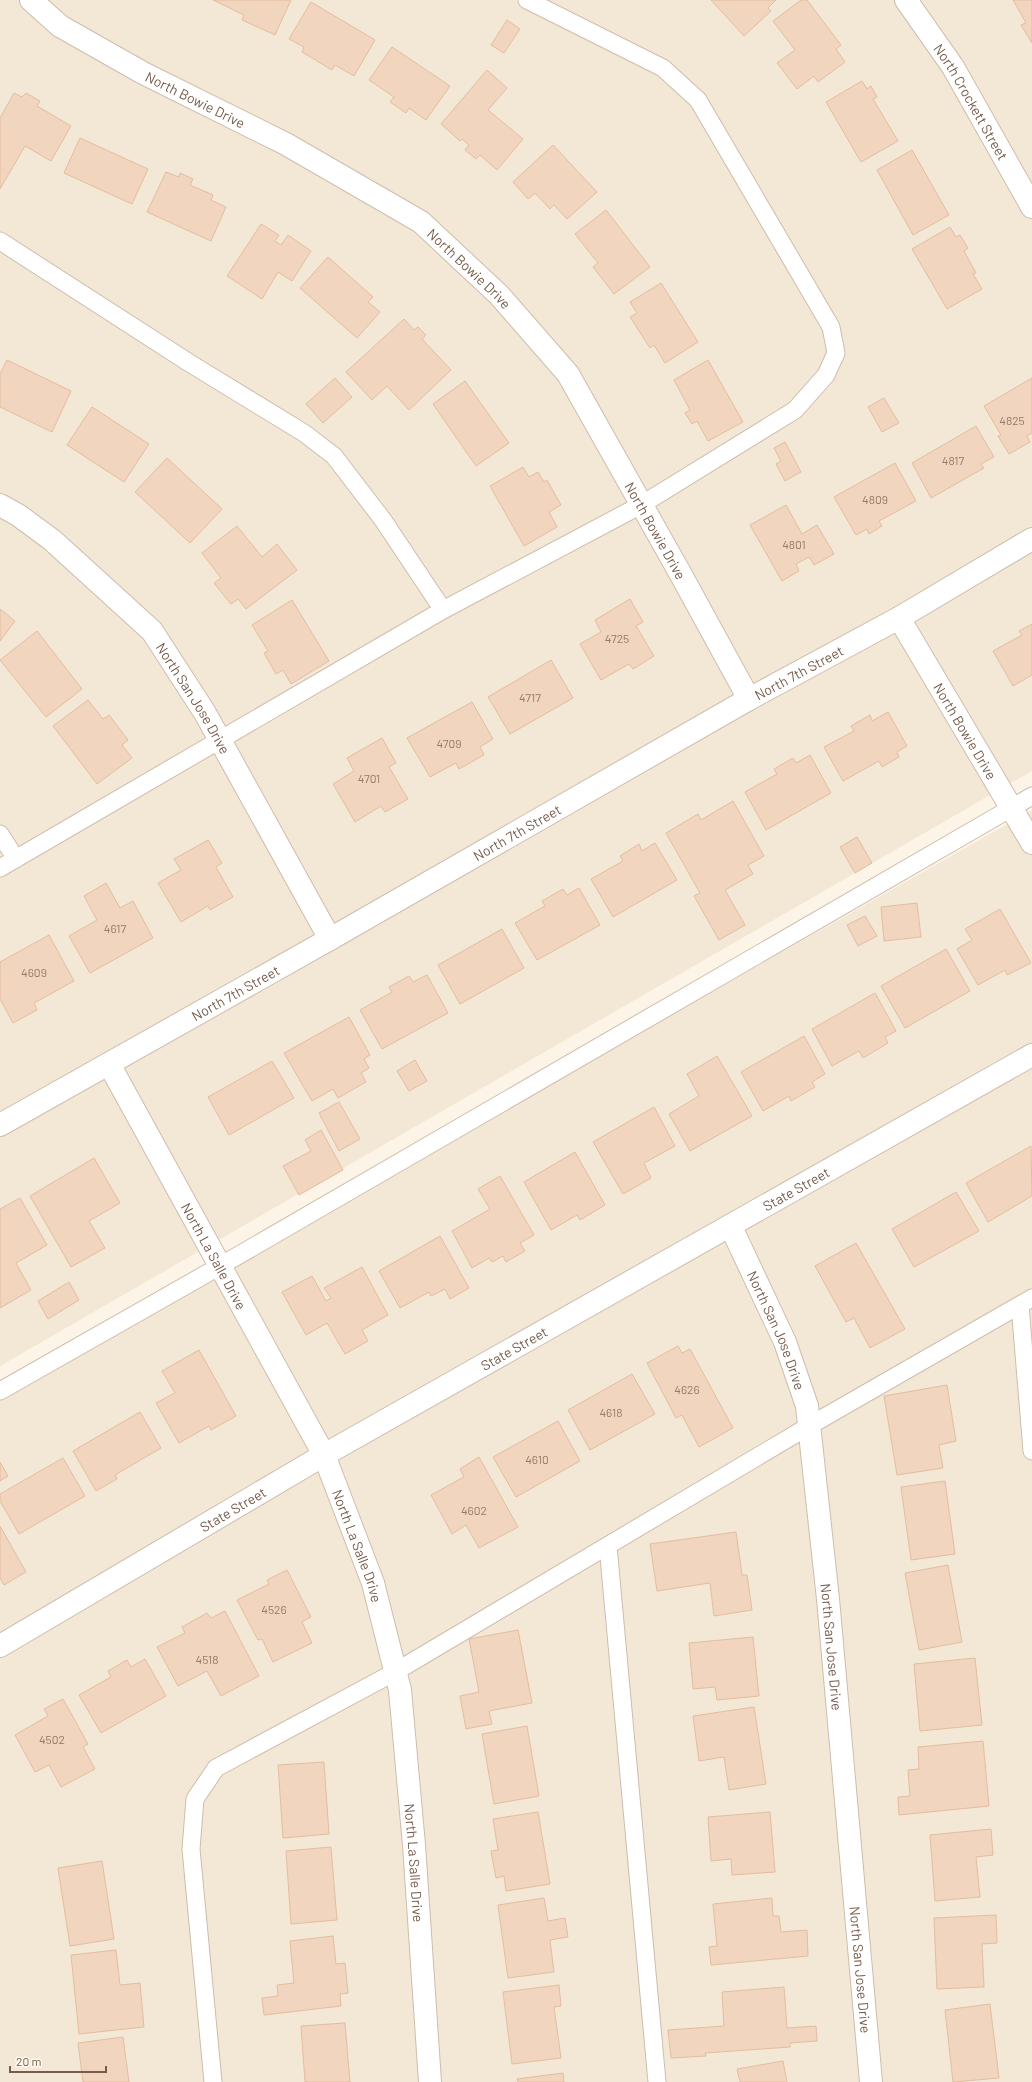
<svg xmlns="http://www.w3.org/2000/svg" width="1032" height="2082" font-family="Barlow,sans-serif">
<rect width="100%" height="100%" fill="#fcf5e7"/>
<path fill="#f3e7d5" d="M0,0H1032V771L0,1366Z
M1032,810V2082H0V1397Z"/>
<path fill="#f1d5bf" stroke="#e3bda0" d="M213,0H291L275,35L242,20L244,15Z
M711,0H776L768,8L771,11L744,36Z
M801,0H807L841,45L836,49L845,62L818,82L814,76L797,89L777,63L795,50L773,21Z
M1013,0H1032V43L1021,25L1026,23Z
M311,2L375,40L354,76L335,65L332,70L302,52L304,47L289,39Z
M507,20L520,29L504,53L491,45Z
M392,47L450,86L426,120L409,108L406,113L390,102L394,97L369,80Z
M487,70L507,88L488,110L523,139L497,170L480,155L476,159L465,150L469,145L462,139L460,141L441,124Z
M862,81L867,89L871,86L877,97L873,99L898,141L861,162L826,102Z
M14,93L22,97L26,93L40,101L37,106L71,126L51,161L25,146L0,189V118Z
M80,138L148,169L132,204L64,173Z
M553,145L597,192L567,219L554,205L550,209L535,193L528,199L513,182Z
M912,150L949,215L913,235L877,170Z
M166,172L179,177L180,173L193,179L190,185L213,195L211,200L226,207L211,241L147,212Z
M606,210L650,267L614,294L593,267L598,263L575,234Z
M261,224L279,235L275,241L281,245L288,235L311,251L292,281L278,272L262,299L227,276Z
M950,227L956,237L960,235L968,248L964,251L976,273L973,274L982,289L947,309L912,249Z
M328,257L373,297L368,302L380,312L357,338L300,288Z
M661,283L698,342L665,363L654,345L650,348L630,317L637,313L630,302Z
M404,319L414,330L418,327L426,335L422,339L451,370L409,410L387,386L372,400L346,372Z
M7,360L71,391L52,432L0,407V374Z
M708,360L743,422L708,441L697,421L692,424L685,413L690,410L674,380Z
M335,378L352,397L323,423L306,404Z
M1032,378V433L1027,436L1030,442L1009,454L998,436L1001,435L984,406Z
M465,381L509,443L476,466L433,404Z
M884,398L899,423L882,432L868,407Z
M92,407L149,444L124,482L67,445Z
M976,426L994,457L981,464L984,468L931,498L912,463Z
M785,442L801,472L785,481L776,464L781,461L774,448Z
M167,458L222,509L190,543L135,492Z
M895,463L916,501L879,521L882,526L869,534L867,529L856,535L834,497Z
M523,467L529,477L538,472L544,482L547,480L561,505L549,512L557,527L524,546L490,486Z
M786,505L802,534L817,525L834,554L814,565L809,557L796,564L799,571L782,581L750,525Z
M237,526L262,557L277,544L297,570L246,609L238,599L231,604L214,583L221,578L202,553Z
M630,599L643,622L636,626L654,656L633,669L629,664L601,680L580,644L601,632L595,620Z
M292,600L329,661L291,684L283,670L276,674L264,653L268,651L252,625Z
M0,609L15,621L0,641Z
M1032,624V675L1013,686L993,651L1022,635L1019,631Z
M37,631L82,689L46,717L0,660Z
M551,660L573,698L510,734L488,697Z
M88,700L103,719L109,715L128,740L122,745L132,758L97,784L53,726Z
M472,702L493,739L480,747L484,755L459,769L456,763L430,777L407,738Z
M888,712L907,746L897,752L899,757L882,767L879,761L843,781L824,747L854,731L851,726L870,715L872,721Z
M382,738L396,763L389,767L408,799L385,812L381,806L355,822L333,784L354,771L347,758Z
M810,755L831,793L766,830L745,792L777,774L774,769L793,758L796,763Z
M733,801L764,856L748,865L753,874L725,890L745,925L719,940L694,896L700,893L666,833L698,814L701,820Z
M857,837L872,863L855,873L840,847Z
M208,840L222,863L216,867L233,897L210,910L208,906L181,922L158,883L181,870L174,859Z
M655,843L677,880L613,917L591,879L623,861L620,856L639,844L642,851Z
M106,883L120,908L133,901L153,938L90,973L69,936L97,920L84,896Z
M579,888L600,925L537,960L515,923L545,906L542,901L563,889L567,895Z
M917,903L921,937L884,941L881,907Z
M1000,909L1031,963L1007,975L1005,970L978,985L957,949L972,940L965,929Z
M865,916L877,936L858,946L847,925Z
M502,929L524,968L460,1004L438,965Z
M49,935L74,981L34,1003L37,1010L13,1023L0,999V962Z
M946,949L970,991L905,1028L881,986Z
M427,975L448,1013L382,1049L360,1010L392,992L389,987L409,976L413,982Z
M875,993L896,1031L885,1037L888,1043L863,1058L859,1051L832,1066L812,1029Z
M349,1017L370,1055L364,1059L369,1068L361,1073L366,1082L338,1098L333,1089L312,1101L284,1053Z
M804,1036L825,1074L812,1082L815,1087L791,1101L789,1096L763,1111L741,1072Z
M717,1056L752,1116L690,1151L669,1114L699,1096L687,1074Z
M415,1060L427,1081L409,1091L397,1071Z
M272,1061L294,1098L229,1135L208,1097Z
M339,1102L360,1139L339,1151L319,1113Z
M654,1107L675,1146L644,1163L651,1178L623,1194L593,1142Z
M321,1130L343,1170L299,1195L283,1166L311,1151L305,1140Z
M1031,1146L1032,1196L988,1222L966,1183Z
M575,1152L605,1205L580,1220L577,1215L551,1230L524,1182Z
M94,1158L120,1203L89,1221L105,1248L71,1267L30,1196Z
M500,1176L534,1235L520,1243L525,1251L506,1262L503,1256L492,1262L489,1258L472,1268L452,1231L490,1209L478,1189Z
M956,1192L979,1231L914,1267L892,1229Z
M20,1198L47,1245L16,1263L31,1290L0,1308V1209Z
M440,1236L469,1288L450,1299L445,1289L431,1296L429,1292L400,1308L379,1271Z
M856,1243L905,1329L870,1348L854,1318L846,1322L815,1266Z
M362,1267L388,1315L362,1330L368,1341L345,1354L327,1323L306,1335L282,1292L312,1276L326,1301L331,1298L324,1288Z
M69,1282L79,1300L48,1319L38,1301Z
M678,1346L682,1353L690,1349L733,1428L699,1447L682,1415L676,1418L647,1363Z
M199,1350L236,1416L211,1430L209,1426L179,1443L156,1403L175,1393L162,1371Z
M632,1374L655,1414L590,1450L568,1410Z
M947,1385L956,1441L939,1445L943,1468L897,1475L884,1396Z
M140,1412L161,1448L115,1475L117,1479L96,1491L73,1451Z
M558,1421L580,1461L516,1497L493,1457Z
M479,1457L518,1527L479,1548L466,1525L452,1534L431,1495L464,1477L460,1469Z
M63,1458L85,1496L19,1534L0,1501V1494Z
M0,1462L8,1476L0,1481Z
M945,1481L955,1554L911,1560L901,1487Z
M0,1526L26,1572L4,1585L0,1578Z
M736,1532L742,1575H747L752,1610L714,1616L710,1583L657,1591L650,1544Z
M948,1565L962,1642L919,1650L905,1573Z
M287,1570L311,1617L302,1622L312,1643L273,1662L262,1639L258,1640L237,1600L269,1584L267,1580Z
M225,1611L259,1676L221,1696L207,1671L178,1686L157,1647L185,1633L182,1627L207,1613L211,1618Z
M518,1630L532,1703L489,1711L492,1724L466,1729L460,1696L479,1692L469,1639Z
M753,1637L759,1696L717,1700L715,1687L693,1689L689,1643Z
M975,1658L982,1725L920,1731L914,1664Z
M145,1659L166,1696L101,1733L79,1695L111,1677L108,1671L127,1660L131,1667Z
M63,1699L88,1744L83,1747L95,1769L61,1787L49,1765L35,1772L15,1735L48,1716L44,1709Z
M754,1707L766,1784L729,1790L724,1757L699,1761L693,1716Z
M527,1726L539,1796L494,1804L482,1734Z
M983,1741L989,1806L899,1815L898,1797L910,1796L908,1770L919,1769L918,1747Z
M324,1762L329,1834L283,1838L278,1765Z
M538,1812L550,1884L506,1891L504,1876L496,1878L491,1851L498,1850L493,1819Z
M770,1812L775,1872L732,1875L731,1859L711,1861L708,1817Z
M991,1829L993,1855L976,1857L980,1897L935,1901L930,1835Z
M331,1847L337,1920L291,1924L286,1851Z
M102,1861L114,1939L70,1946L58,1868Z
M544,1898L548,1921L565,1918L568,1937L550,1940L554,1972L508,1978L498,1905Z
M772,1898L773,1916H779L781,1932L807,1930L808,1956L711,1965L709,1947L717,1946L713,1904Z
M996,1915L997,1943L982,1944L984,1987L937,1989L934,1918Z
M333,1936L336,1964L345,1963L348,1993L340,1994L341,2006L264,2015L262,1998L278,1996L277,1985L294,1983L290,1941Z
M116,1950L120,1985L140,1983L144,2027L79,2034L71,1955Z
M559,1985L561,2006L554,2007L561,2058L512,2064L503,1992Z
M784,1987L787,2028L816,2026L817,2041L790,2043V2047L705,2053L706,2056L671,2058L668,2030L724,2026L722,1992Z
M990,2004L999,2078L953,2082L945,2010Z
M345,2023L350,2082H305L301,2026Z
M123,2037L129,2082H83L78,2043Z
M783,2061L787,2082H740L737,2069Z
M563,2073L564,2082H518L517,2079Z"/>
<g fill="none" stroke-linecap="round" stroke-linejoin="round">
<defs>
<path id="service" d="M0,241L191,364L304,433L334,456L383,520L443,610
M0,834L16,859
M0,868L443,610L641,505L795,410L826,375L836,353L831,327L698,100L663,68L527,0
M1020,1305L1032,1451
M0,1391L220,1266L1032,796
M608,1546L657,2082
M213,2082L191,1849L195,1799L216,1768L395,1672L809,1426L1032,1298"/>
<g id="minor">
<path id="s1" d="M31,0L60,26L143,73L286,144L421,222L499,295L568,374L680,573L749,699"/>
<path id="s2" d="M906,0L953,67L1032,207"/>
<path id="s3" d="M0,505L18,515L52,540L152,631L205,713L330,939"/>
<path id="s4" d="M899,618L1032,843"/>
<path id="s5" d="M109,1064L324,1455L373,1583L400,1690L414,1845L430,2082"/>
<path id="s6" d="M0,1125L330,939L749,699L899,618L1032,539"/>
<path id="s7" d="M731,1227L785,1342L807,1406L828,1599L871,2082"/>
<path id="s8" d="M0,1646L324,1455L1032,1055"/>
</g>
</defs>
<use href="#service" stroke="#cebdad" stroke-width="19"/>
<use href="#minor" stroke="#cebdad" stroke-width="24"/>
<use href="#service" stroke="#fff" stroke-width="17"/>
<use href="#minor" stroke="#fff" stroke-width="22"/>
</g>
<g text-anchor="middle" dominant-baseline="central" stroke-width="3.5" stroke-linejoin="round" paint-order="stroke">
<g font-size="12" fill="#947a69">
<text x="1012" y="420">4825</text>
<text x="953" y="460">4817</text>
<text x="875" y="499">4809</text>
<text x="794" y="544">4801</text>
<text x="617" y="638">4725</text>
<text x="530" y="697">4717</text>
<text x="449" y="743">4709</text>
<text x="369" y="778">4701</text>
<text x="115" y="928">4617</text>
<text x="34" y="972">4609</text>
<text x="687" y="1389">4626</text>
<text x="611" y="1412">4618</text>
<text x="537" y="1459">4610</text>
<text x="474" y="1510">4602</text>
<text x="274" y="1609">4526</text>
<text x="207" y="1659">4518</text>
<text x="52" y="1739">4502</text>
</g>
<g font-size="14" fill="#755c4c" stroke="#fff9ed">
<text stroke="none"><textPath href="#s1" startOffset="193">North Bowie Drive</textPath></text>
<text stroke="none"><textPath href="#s2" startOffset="121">North Crockett Street</textPath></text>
<text stroke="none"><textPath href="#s1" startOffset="517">North Bowie Drive</textPath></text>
<text stroke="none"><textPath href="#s1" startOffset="841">North Bowie Drive</textPath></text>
<text stroke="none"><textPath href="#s6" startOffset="918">North 7th Street</textPath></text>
<text stroke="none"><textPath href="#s3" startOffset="277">North San Jose Drive</textPath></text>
<text stroke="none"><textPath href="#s4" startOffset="131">North Bowie Drive</textPath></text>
<text stroke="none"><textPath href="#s6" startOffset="594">North 7th Street</textPath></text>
<text stroke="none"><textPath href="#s6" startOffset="270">North 7th Street</textPath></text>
<text stroke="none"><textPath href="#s8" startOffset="918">State Street</textPath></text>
<text stroke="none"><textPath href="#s5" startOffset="219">North La Salle Drive</textPath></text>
<text stroke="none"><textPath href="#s7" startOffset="113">North San Jose Drive</textPath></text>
<text stroke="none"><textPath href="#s8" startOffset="594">State Street</textPath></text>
<text stroke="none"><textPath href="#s8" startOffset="270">State Street</textPath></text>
<text stroke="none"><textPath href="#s5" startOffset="543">North La Salle Drive</textPath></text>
<text stroke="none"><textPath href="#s7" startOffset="437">North San Jose Drive</textPath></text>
<text stroke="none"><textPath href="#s5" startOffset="867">North La Salle Drive</textPath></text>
<text stroke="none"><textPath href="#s7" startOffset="761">North San Jose Drive</textPath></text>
</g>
</g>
<path d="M10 2066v6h96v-6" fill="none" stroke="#755c4c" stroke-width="2"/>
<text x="16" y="2066" font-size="12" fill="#755c4c" stroke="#fff9ed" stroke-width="3" paint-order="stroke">20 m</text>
</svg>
